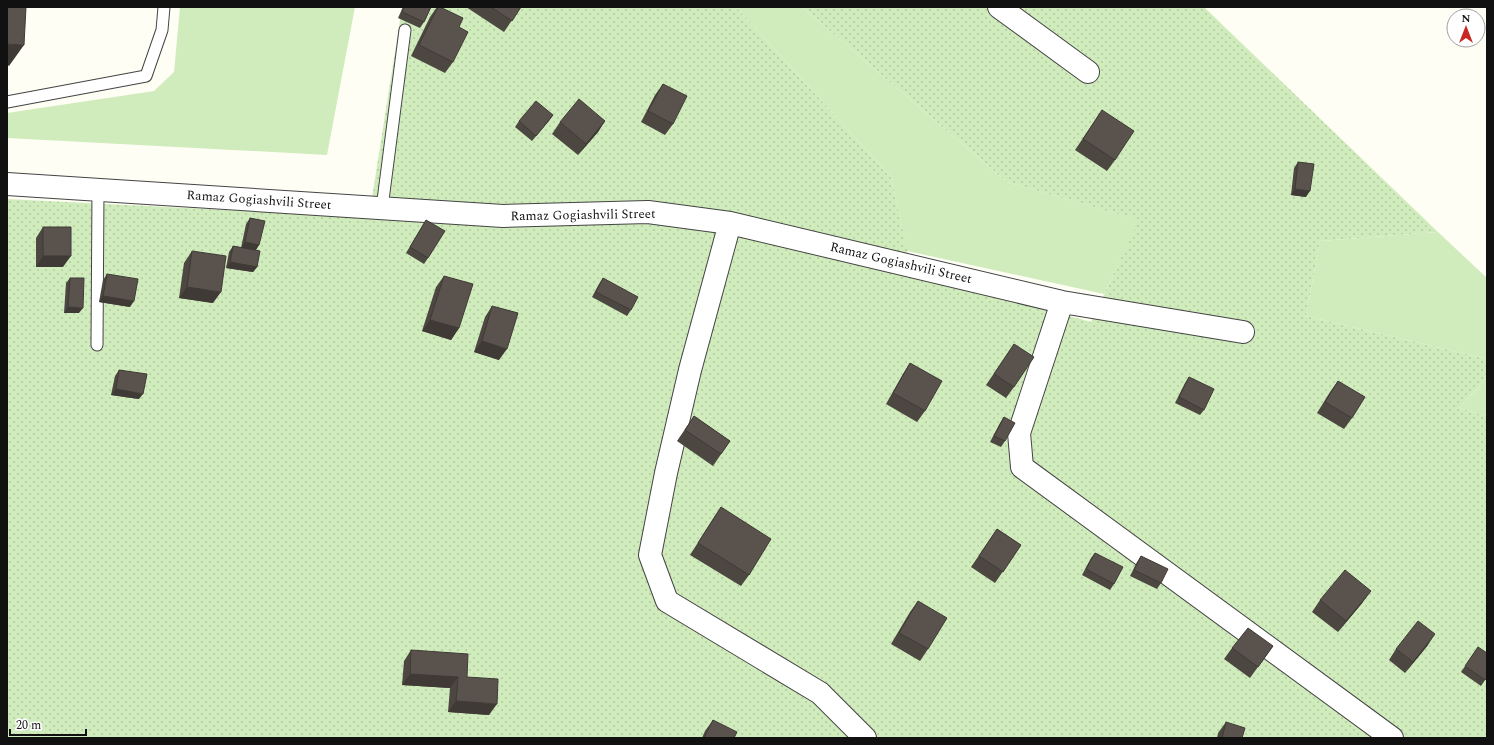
<svg xmlns="http://www.w3.org/2000/svg" width="1494" height="745" font-family="Spectral,serif">
<defs>
<pattern id="garden-dots" width="8" height="8" patternUnits="userSpaceOnUse"><rect width="8" height="8" fill="#d1ecbc"/><path d="M2 2h.1M6 6h.1" fill="none" stroke="#b2c9a1" stroke-width="1.8" stroke-linecap="round"/></pattern>
</defs>
<rect width="100%" height="100%" fill="#fffef5"/>
<path fill="#d1ecbc" d="M180,7H355L327,155L7,138V113L154,91L174,72Z
M736,7H802L1007,182L1140,220L1104,294L907,251L891,177Z
M1438,232L1487,278V359L1306,316L1320,241Z
M1487,378V416L1459,408Z"/>
<path fill="url(#garden-dots)" d="M402,7H736L891,177L912,272L1091,322L1139,220L1007,182L802,7H1204L1438,232L1320,241L1306,316L1487,359V378L1459,408L1487,416V738H7V199L369,217Z"/>
<g fill="none" stroke-linecap="round" stroke-linejoin="round">
<defs>
<path id="service" d="M7,102L146,76L162,30L164,7
M382,208L405,30
M97,345L98,190"/>
<path id="minor" d="M999,7L1088,72
M7,184L503,216L648,212L730,223L1062,302L1243,332
M730,223L690,370L666,473L650,555L667,601L820,693L865,738
M1062,302L1019,433L1022,467L1392,738"/>
</defs>
<use href="#service" stroke="#444" stroke-width="13"/>
<use href="#minor" stroke="#444" stroke-width="24"/>
<use href="#service" stroke="#fff" stroke-width="11"/>
<use href="#minor" stroke="#fff" stroke-width="22"/>
</g>
<path fill="#4d4742" d="M403,7H431L424,22L420,28L398,18Z
M437,7L459,27L453,62L445,73L411,56L430,17Z
M466,7H521L504,32Z
M663,84L673,124L665,135L641,122L655,95Z
M1102,110L1115,160L1107,171L1075,150Z
M553,115L532,141L515,127L519,121Z
M605,121L598,132L578,155L552,134L560,122Z
M1298,162L1306,197L1291,195L1294,168Z
M250,218L259,245L256,250L257,267L253,272L226,268L229,252L233,246L241,248L246,224Z
M426,220L428,258L424,264L406,253Z
M43,227L63,267H36V238Z
M192,251L213,303L179,298L184,263Z
M107,274L130,307L99,302L103,280Z
M444,276L459,328L451,340L422,331L436,287Z
M70,278L79,313H64L66,283Z
M603,278L631,310L627,316L592,297L599,284Z
M492,306L499,360L474,352L485,317Z
M1014,344V387L1006,398L986,385Z
M910,363L925,411L917,422L886,404L903,374Z
M119,370L139,399L111,395L115,376Z
M1189,377L1204,410L1200,415L1175,403L1185,383Z
M1338,381L1352,418L1344,429L1317,413L1330,392Z
M694,416L730,441L713,466L677,441Z
M1004,417L1005,441L1001,447L990,442L1000,423Z
M721,507L749,575L741,586L690,555L713,519Z
M997,529L1021,545L995,583L971,567Z
M1095,553L1114,584L1110,590L1082,575L1091,558Z
M1141,556L1161,583L1157,589L1130,576L1137,562Z
M1320,600L1363,602L1338,632L1312,612Z
M918,601L928,649L920,661L891,644L910,612Z
M1428,645L1405,673L1389,660L1396,649Z
M1273,646L1250,678L1224,659L1232,648Z
M1478,647L1487,677L1481,686L1461,672Z
M411,650L467,677L489,715L448,712L450,688L402,685L404,661Z
M713,720L734,738H702L705,731Z
M1226,722L1242,738H1217L1218,733Z"/>
<path fill="#3f3a36" d="M7,44L24,45L9,66L7,65Z
M553,115L549,121L532,141L536,136Z
M605,121L598,132L578,155L586,144Z
M1295,189L1310,191L1306,197L1291,195Z
M245,242L259,245L255,251L241,248Z
M43,256H71L63,267H36Z
M230,262L257,267L253,272L226,268Z
M187,287L221,292L213,303L179,298Z
M103,296L134,301L130,307L99,302Z
M68,307L83,308L79,313H64Z
M430,320L459,328L451,340L422,331Z
M482,341L507,349L499,360L474,352Z
M116,389L143,394L139,399L111,395Z
M1371,591L1363,602L1338,632L1346,621Z
M1435,634L1428,645L1405,673L1413,662Z
M410,674L458,677L450,688L402,685Z
M456,701L497,704L489,715L448,712Z"/>
<path fill="#5a534d" stroke="#3f3a36" d="M7,7H26L24,45L7,44Z
M404,7H431L424,22L402,12Z
M438,7H440L463,18L459,27L468,32L453,62L419,45Z
M491,7H521L512,21Z
M663,84L687,96L673,124L648,111Z
M579,99L605,121L586,144L560,122Z
M536,101L553,115L536,136L519,121Z
M1102,110L1134,131L1115,160L1083,139Z
M1298,162L1314,164L1310,191L1295,189Z
M250,218L265,221L259,245L245,242Z
M426,220L445,231L428,258L410,247Z
M43,227H71V256H43Z
M233,246L260,251L257,267L230,262Z
M192,251L226,256L221,292L187,287Z
M107,274L138,279L134,301L103,296Z
M444,276L473,284L459,328L430,320Z
M70,278H84L83,308L68,307Z
M603,278L638,297L631,310L596,292Z
M492,306L518,313L507,349L482,341Z
M1014,344L1034,357L1014,387L994,374Z
M910,363L942,381L925,411L893,393Z
M119,370L147,374L143,394L116,389Z
M1189,377L1214,389L1204,410L1179,397Z
M1338,381L1365,397L1352,418L1325,402Z
M694,416L730,441L721,454L685,430Z
M1004,417L1015,423L1005,441L994,436Z
M721,507L771,539L749,575L698,543Z
M997,529L1021,545L1003,572L979,556Z
M1095,553L1123,567L1114,584L1086,569Z
M1141,556L1168,569L1161,583L1134,570Z
M1345,570L1371,591L1346,621L1320,600Z
M918,601L947,618L928,649L899,633Z
M1418,621L1435,634L1413,662L1396,649Z
M1248,628L1273,646L1258,667L1232,648Z
M1478,647L1487,653V677L1485,680L1465,666Z
M411,650L468,654L467,677L498,679L497,704L456,701L458,677L410,674Z
M713,720L737,732L734,738H704Z
M1226,722L1245,728L1242,738H1222Z"/>
<g text-anchor="middle" dominant-baseline="central" stroke-width="4" stroke-linejoin="round" paint-order="stroke">
<g font-size="13" fill="#111" stroke="#fff">
<text transform="translate(259 200) rotate(4)">Ramaz Gogiashvili Street</text>
<text transform="translate(583 215) rotate(-1)">Ramaz Gogiashvili Street</text>
<text transform="translate(901 263) rotate(13)">Ramaz Gogiashvili Street</text>
</g>
</g>
<rect width="1494" height="745" fill="none" stroke="#111111" stroke-width="16"/>
<g transform="translate(1466 28)"><circle r="19" fill="#ffffff" stroke="#a0a0a0"/>
<path d="M0-3L7 15L0 10L-7 15Z" fill="#c82822"/>
<text y="-6" font-size="11" font-weight="bold" text-anchor="middle" fill="#111111">N</text>
</g>
<path d="M10 729v6h76v-6" fill="none" stroke="#111111" stroke-width="2"/>
<text x="16" y="729" font-size="12" fill="#111111" stroke="#ffffff" stroke-width="3" paint-order="stroke">20 m</text>
</svg>
